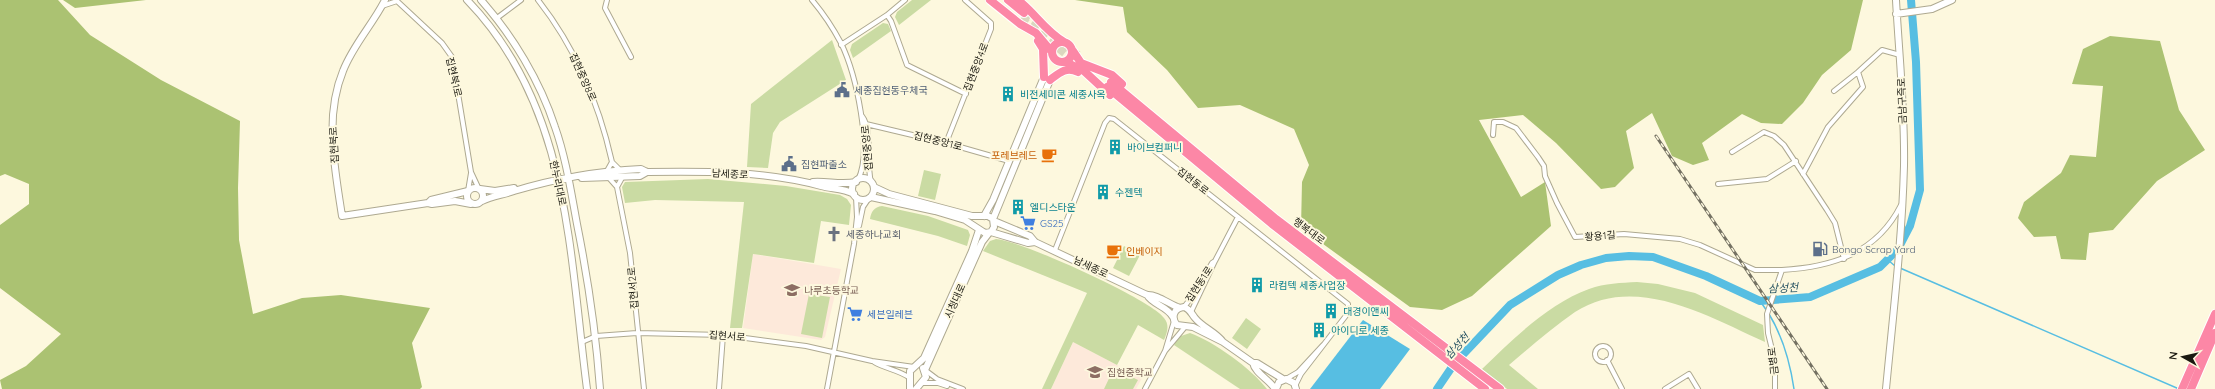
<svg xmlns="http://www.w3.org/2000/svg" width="2215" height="389" font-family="Quicksand,'Noto Sans KR',sans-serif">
<rect width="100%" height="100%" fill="#fdf8de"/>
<path fill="#fde9da" d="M753,254L841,269L825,337L821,340L743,328Z
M1073,342L1142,378L1136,389H1051Z"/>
<path fill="#cadba3" d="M912,0H931L899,25L895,17L897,12Z
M883,23L888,24L891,31L853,58L850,50L852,44Z
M832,40L846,80L780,122L773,133L768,168L747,167L751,104Z
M924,170L941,174L935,200L918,196Z
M708,179L786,186L840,195L847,199L851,205L849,225L821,221L814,263L753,254L742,328H730L744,202L655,200L625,203L622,187L625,182Z
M882,206L928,216L968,230L970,235L967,246L938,236L870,219C871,212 874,207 882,206Z
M996,239C1019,240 1151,299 1164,318C1170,325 1167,333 1164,340L1138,325L1117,365L1073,342L1051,389H1042L1087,293L983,251L990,241Z
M1124,246L1140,255L1129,276L1113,268Z
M1637,282L1658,284L1695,293L1763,325L1765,342C1709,317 1636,273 1575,312C1552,328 1530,347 1509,365L1538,389H1507L1482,369C1513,339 1548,304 1589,289C1605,283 1621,283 1637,282Z
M809,294L830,297L822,338L801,334Z
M1246,318L1261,329L1247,349L1232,338Z
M1190,333C1213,341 1252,369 1267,389H1240L1174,345L1178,337Z
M1114,368L1138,380L1133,389H1104Z"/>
<path fill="#abc272" d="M0,0H58L90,35L161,80L240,121L238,188L239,240L253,314L302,298L341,295L430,308L412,343L422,387L420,389H2L0,380L26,366L61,334L0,288V225L29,204V184L5,174L0,176Z
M63,0H146L75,8Z
M1075,0H1863L1851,50L1822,75L1803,103L1782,124L1761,123L1742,114L1702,143L1709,160L1693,165L1672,156L1652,113L1626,131L1634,168L1615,187L1601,189L1556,143L1523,115L1479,120L1521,197L1545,182L1551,226L1472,296L1442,310L1410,307L1301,228L1302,182L1309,165L1294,129L1240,105L1198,108L1167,70L1127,32L1123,7Z
M2110,36L2160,41L2179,110L2205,150L2157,181L2113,230L2089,233L2086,260L2061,259L2056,236L2034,237L2018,218L2024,202L2061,173L2070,155L2096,157L2103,86L2072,84L2083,49Z"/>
<path fill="#57bee2" d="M1363,320L1410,349L1380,389H1310Z"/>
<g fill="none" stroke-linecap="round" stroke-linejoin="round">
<path stroke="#57bee2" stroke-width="1.5" d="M1888,260L1895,266
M1900,268L2179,389
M1760,301L1767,311
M1769,314C1783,337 1790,362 1794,389"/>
<path stroke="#57bee2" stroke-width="8" d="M1437,389L1454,364L1510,305L1558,275L1581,265L1606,258L1629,256L1653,257L1706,276L1760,301L1810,297L1880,267L1898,249L1910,226L1920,190L1916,62L1911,0"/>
<path stroke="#dbd7bf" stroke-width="8" stroke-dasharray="8 4" stroke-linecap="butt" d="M1024,13L1043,28
M1021,18L1082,67
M1057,39L1078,55"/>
<defs>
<path id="street" d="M538,0C575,47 599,104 612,162
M607,0L605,8L631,57
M812,0C823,13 833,28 841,43C856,74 873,150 858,180
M397,1L442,43L452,57L471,172L478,187
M382,6L397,1
M887,15L891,21L907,65L966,94
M497,18L521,0
M841,45L887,15L905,0
M1834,91L1858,72
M862,116C873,130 866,164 871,182
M866,124L946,143L1009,161
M1493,135L1494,122H1503L1516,128L1538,157L1544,166L1545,176L1557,203L1575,237L1624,234L1680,239L1700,245L1755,270H1782
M946,143L991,29V23L965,0
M1732,152L1764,132L1774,136L1784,145L1827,210L1835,223L1844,259
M607,171L612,162L620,170
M1803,174L1828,127L1863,87L1858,72L1882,50L1900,55
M609,178L617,187L623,176
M1718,184L1767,179L1796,161
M617,187L630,253L644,389
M468,191L471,173
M859,226L863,207L869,198
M1055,250L1105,123L1109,118L1114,119L1348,304V313L1301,374L1295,386
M1215,261L1238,217
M1184,307L1194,294L1212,263L1215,261L1191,312
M1174,321L1165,351L1185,327
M582,342L596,336L637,333L723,335L806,346L872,361L914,367
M1595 354a8 8 0 1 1 16 0a8 8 0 1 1-16 0Z
M1607,360L1622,389
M874,362C886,369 899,370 910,378
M925,370L937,379L963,389
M1286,379L1298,372L1323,345
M921,383H938L947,386
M719,389L723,335
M827,389L854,244L857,217L856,197
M1145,389L1165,351
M1665,389L1689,374L1698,389
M1775,389V362L1768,333L1767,314L1782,270C1833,267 1877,253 1901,205"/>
<path id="secondary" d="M385,0C373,24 353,45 343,71C324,117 335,169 342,216L428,203
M467,0C570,106 569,252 587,389
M481,0C513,36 540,81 555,127C566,158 571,192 577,224C588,279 596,333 600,389
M1896,14L1932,9L1952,0
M582,178L640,176L647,172
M852 189a11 11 0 1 1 22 0a11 11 0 1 1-22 0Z
M813,182C828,181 841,185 856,182
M467 196a8 8 0 1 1 16 0a8 8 0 1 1-16 0Z
M480,189L495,191L514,188
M468,191L431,200L428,203L432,204L455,201L471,204
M871,197L935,211L965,220L985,233L991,232L994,227L993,219L988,216H972L889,194L874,187
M482,201C492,196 503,195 514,191C554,179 598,171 641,169L647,172C705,171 765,171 821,186C832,189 843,188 854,194
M984,216L993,200L1044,77
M993,219L1050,80
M994,221L1030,236L1035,242L1147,295C1157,294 1170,305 1180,308
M991,232L1028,243L1035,242
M1147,295C1153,305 1167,306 1173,317
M1184,307C1190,309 1191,313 1195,318C1203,328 1216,332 1223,342L1193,327L1177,325C1171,318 1173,308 1184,307Z
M1223,342L1253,363H1257L1283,379
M1253,363C1255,373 1270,380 1275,389
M925,370L982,242L989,233
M910,389V371L924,358L972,251L979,230
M916,389L926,377L923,368
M1276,389L1279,382L1286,379L1294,383L1296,389
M1886,389C1893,315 1902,241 1904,166C1905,110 1899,55 1896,0"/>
<path id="highway" d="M990,0L1020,24L1036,33L1052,52
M1008,0L1024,13
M1018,0C1036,14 1044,30 1064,42
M1038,41L1043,49L1044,77
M1052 52a10 10 0 1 1 20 0a10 10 0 1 1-20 0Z
M1073,51L1081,63L1112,75L1122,84
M1066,62L1084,71L1110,95
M1050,80C1059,73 1066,66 1078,72
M1111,82L1276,219L1500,389
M1107,87L1272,224L1485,389
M2182,389L2215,314
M2191,389L2215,333"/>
</defs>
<use href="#street" stroke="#aea991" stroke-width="6"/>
<use href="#secondary" stroke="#aea991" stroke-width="8"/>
<use href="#highway" stroke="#fff" stroke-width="10"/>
<use href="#street" stroke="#fff" stroke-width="4"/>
<use href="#secondary" stroke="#fff" stroke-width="6"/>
<use href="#highway" stroke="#fc87a6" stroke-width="8"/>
<defs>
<path id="rail" d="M1656,136L1827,389"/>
</defs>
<use href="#rail" stroke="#747162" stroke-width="3"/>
<use href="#rail" stroke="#fdf8de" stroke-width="1.5" stroke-dasharray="4.5" stroke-linecap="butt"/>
</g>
<defs>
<symbol id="civic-bare" viewBox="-9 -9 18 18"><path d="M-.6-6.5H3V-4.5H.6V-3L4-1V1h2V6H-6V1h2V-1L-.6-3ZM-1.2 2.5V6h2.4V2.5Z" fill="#5c6f8a" stroke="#fdf8de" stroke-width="2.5" paint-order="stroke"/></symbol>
<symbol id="building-bare" viewBox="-9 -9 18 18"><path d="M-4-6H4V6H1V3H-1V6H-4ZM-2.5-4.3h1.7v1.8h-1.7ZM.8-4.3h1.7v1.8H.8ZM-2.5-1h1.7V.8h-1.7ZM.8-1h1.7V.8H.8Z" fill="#0f9aa8" stroke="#fdf8de" stroke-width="2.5" paint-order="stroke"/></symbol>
<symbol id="cafe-bare" viewBox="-9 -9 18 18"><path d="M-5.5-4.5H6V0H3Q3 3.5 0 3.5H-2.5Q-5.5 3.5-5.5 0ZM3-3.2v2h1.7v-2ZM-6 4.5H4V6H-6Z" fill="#e8710a" stroke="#fdf8de" stroke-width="2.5" paint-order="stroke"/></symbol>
<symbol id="supermarket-bare" viewBox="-9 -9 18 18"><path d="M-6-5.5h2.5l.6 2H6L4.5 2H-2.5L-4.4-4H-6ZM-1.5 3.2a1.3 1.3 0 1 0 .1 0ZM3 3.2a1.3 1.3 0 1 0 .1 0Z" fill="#3f7fe0" stroke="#fdf8de" stroke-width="2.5" paint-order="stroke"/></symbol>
<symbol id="church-bare" viewBox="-9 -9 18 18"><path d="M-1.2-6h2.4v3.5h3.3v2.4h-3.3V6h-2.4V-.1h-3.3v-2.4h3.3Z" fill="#6b7280" stroke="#fdf8de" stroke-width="2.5" paint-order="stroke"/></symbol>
<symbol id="fuel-bare" viewBox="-9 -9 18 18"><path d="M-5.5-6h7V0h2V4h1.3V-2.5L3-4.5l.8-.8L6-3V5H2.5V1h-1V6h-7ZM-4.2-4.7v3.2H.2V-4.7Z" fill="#5c6f8a" stroke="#fdf8de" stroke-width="2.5" paint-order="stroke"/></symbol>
<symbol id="school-bare" viewBox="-9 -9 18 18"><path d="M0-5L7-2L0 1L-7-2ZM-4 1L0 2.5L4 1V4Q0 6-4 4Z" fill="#8d6e63" stroke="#fdf8de" stroke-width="2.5" paint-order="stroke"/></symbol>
</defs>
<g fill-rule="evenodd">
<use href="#civic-bare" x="831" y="79" width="22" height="22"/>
<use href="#building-bare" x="997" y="83" width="22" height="22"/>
<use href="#building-bare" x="1104" y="136" width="22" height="22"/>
<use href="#cafe-bare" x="1038" y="144" width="22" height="22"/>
<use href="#civic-bare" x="778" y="153" width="22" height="22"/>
<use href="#building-bare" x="1092" y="181" width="22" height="22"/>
<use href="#building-bare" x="1007" y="196" width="22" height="22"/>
<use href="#supermarket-bare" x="1017" y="212" width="22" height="22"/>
<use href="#church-bare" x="823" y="223" width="22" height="22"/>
<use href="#fuel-bare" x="1809" y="238" width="22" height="22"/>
<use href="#cafe-bare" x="1103" y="240" width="22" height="22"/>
<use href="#building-bare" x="1246" y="274" width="22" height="22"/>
<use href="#school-bare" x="781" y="279" width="22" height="22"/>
<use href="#building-bare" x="1320" y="300" width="22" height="22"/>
<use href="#supermarket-bare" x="844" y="303" width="22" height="22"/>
<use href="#building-bare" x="1308" y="319" width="22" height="22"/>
<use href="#school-bare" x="1084" y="361" width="22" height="22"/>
</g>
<g text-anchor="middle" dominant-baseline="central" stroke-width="4" stroke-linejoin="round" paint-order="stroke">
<g font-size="10" fill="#1a1910" stroke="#fdf8de">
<text transform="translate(976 67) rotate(-69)">집현중앙4로</text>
<text transform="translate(454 77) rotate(77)">집현북1로</text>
<text transform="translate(583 77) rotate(66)">집현중앙8로</text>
<text transform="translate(1902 101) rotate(-92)">금남구즉로</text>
<text transform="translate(938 141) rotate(14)">집현중앙1로</text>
<text transform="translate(334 145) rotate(-93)">집현북로</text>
<text transform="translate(867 148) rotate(-95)">집현중앙로</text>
<text transform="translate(730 174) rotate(3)">남세종로</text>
<text transform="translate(1193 181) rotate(38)">집현동로</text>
<text transform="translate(558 183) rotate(78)">한누리대로</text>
<text transform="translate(1309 231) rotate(37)">행복대로</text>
<text transform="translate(1600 236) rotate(-4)">황용1길</text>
<text transform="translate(1091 267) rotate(25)">남세종로</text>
<text transform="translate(1199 284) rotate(-57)">집현동1로</text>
<text transform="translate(633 288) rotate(-95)">집현서2로</text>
<text transform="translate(955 301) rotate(-66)">시청대로</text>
<text transform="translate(727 336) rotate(4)">집현서로</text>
<text transform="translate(1773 361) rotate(-97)">금병로</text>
</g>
<g font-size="10" fill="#4e5e75" stroke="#fdf8de" text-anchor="start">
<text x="854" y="90">세종집현동우체국</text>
<text x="801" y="164">집현파출소</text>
<text x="1832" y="249">Bongo Scrap Yard</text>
</g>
<g font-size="10" fill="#0d838f" stroke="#fdf8de" text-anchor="start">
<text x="1020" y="94">비전세미콘 세종사옥</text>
<text x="1127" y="147">바이브컴퍼니</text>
<text x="1115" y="192">수젠텍</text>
<text x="1030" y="207">엘디스타운</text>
<text x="1269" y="285">라컴텍 세종사업장</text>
<text x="1343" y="311">대경이앤씨</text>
<text x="1331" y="330">아이디로 세종</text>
</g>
<g font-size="10" fill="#c56008" stroke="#fdf8de" text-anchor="end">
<text x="1037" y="155">포레브레드</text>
<text x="1126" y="251" text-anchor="start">인베이지</text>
</g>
<g font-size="10" fill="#366cbe" stroke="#fdf8de" text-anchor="start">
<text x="1040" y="223">GS25</text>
<text x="867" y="314">세븐일레븐</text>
</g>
<g font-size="10" fill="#5b616d" stroke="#fdf8de" text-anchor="start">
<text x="846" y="234">세종하나교회</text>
</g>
<g font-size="10" fill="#785e54" stroke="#fdf8de" text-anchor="start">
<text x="804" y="290">나루초등학교</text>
<text x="1107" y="372">집현중학교</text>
</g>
<g font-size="11" font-style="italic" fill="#265262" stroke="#fdf8de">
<text transform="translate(1783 288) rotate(-3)">삼성천</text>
<text transform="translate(1457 346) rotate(-47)">삼성천</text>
</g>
</g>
<g transform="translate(2183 357) rotate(278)" stroke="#fdf8de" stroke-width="3" paint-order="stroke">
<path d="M0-3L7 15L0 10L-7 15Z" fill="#1a1910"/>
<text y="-6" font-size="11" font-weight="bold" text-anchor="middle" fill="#1a1910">N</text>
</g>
</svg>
